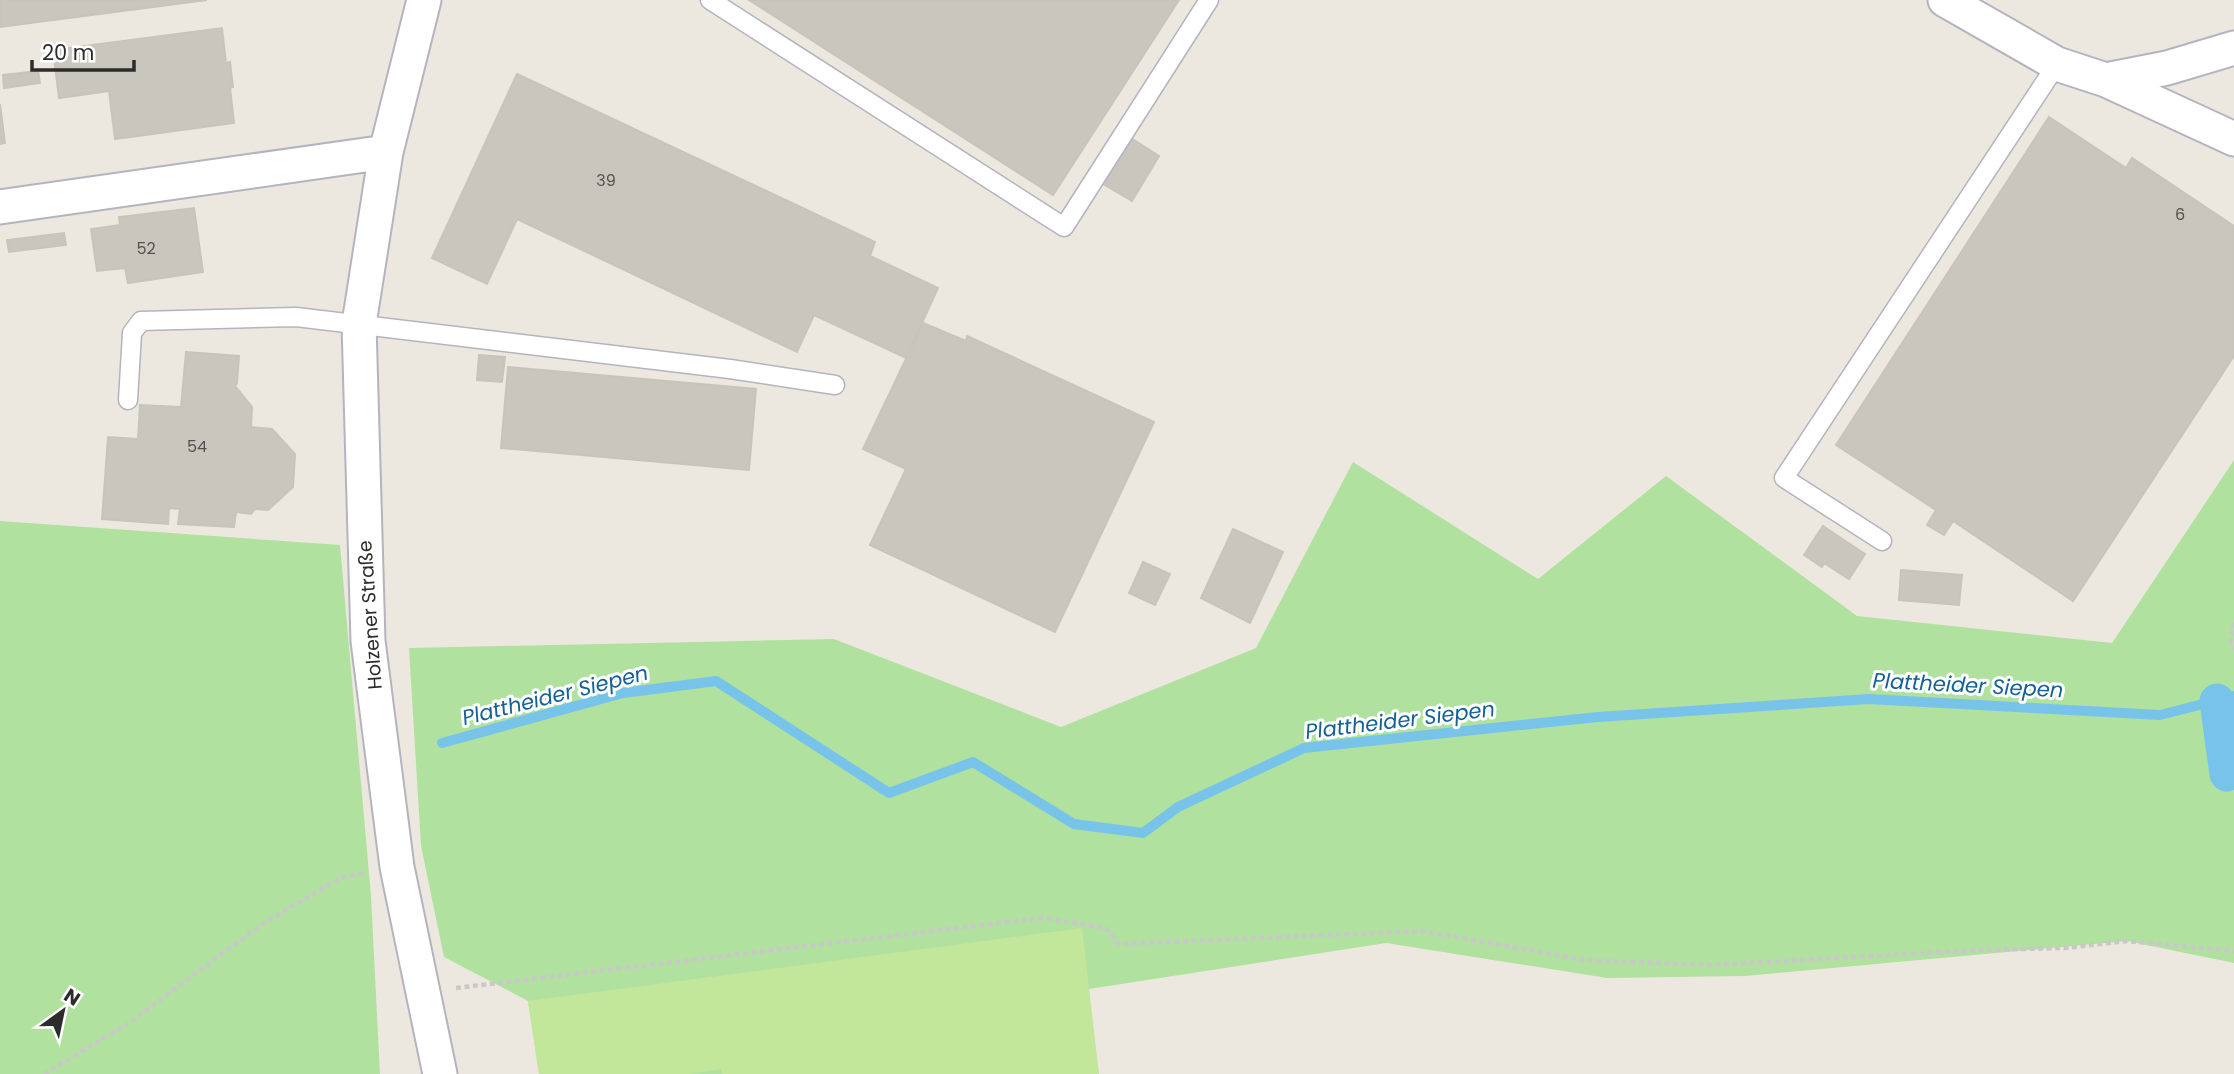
<svg xmlns="http://www.w3.org/2000/svg" width="2234" height="1074" font-family="Poppins,sans-serif">
<rect width="100%" height="100%" fill="#ede8df"/>
<path fill="#b1e19f" d="M2234,460V963L2127,941L1745,976L1607,978L1386,943L1089,989L1096,1074H539L528,1001L444,957L421,846L409,648L834,639L1061,727L1256,648L1353,462L1538,579L1666,476L1857,616L2112,643Z
M0,521L340,545L371,896L380,1074H0Z"/>
<path fill="#c2e79b" d="M1082,928L1099,1074H722L721,1069L688,1074H539L528,1001Z"/>
<g fill="none" stroke-linecap="round" stroke-linejoin="round">
<path stroke="#78c3e9" stroke-width="10" d="M442,743L623,693L716,681L889,793L973,762L1074,824L1143,833L1178,807L1304,748L1598,717L1869,699L2160,715L2234,696"/>
<path stroke="#78c3e9" stroke-width="35" d="M2217,701L2227,774"/>
</g>
<path fill="#c9c6be" stroke="#c9c4b9" stroke-width="2" d="M0,0H207L0,27Z
M749,0H1179L1053,195Z
M222,28L226,63L230,62L233,87L230,88L234,123L115,139L109,91L59,98L53,50Z
M38,71L40,83L4,88L3,75Z
M517,74L875,242L870,256L938,288L906,358L814,315L797,352L517,219L487,284L432,258Z
M0,104L5,143L0,144Z
M2049,117L2126,168L2132,158L2234,226V356L2073,601L1953,521L1944,535L1927,525L1936,510L1836,445Z
M1131,138L1159,156L1132,201L1103,184Z
M194,208L203,272L128,283L125,268L97,271L91,229L120,225L119,217Z
M64,233L66,245L9,252L7,240Z
M923,323L966,341L967,336L1154,422L1055,632L870,545L906,469L863,449Z
M186,352L239,356L237,383L235,386L252,407L251,427L272,429L295,454L293,487L268,510L255,509L251,514L236,512L234,527L178,524L180,509L169,508L168,524L102,519L108,437L138,439L140,405L181,407Z
M479,355L505,357L502,382L477,380Z
M508,367L756,389L749,470L501,448Z
M1823,526L1865,554L1849,579L1824,563L1822,567L1804,555Z
M1233,529L1283,552L1250,623L1201,598Z
M1143,562L1170,574L1155,605L1129,593Z
M1901,570L1962,575L1959,605L1899,600Z"/>
<g fill="none" stroke-linecap="round" stroke-linejoin="round">
<defs>
<path id="service" d="M710,0L1064,227L1209,0
M128,400L132,333L141,321L296,317L730,369L835,385
M1882,541L1784,478L2057,64"/>
<path id="minor" d="M424,0L386,152L359,324L368,641L397,867L440,1074
M1945,0L2057,64L2106,80L2234,139
M2106,80L2167,68L2234,48
M0,207L386,152"/>
</defs>
<use href="#service" stroke="#b3b4bf" stroke-width="21"/>
<use href="#minor" stroke="#b3b4bf" stroke-width="37"/>
<path stroke="#c8c8c8" stroke-width="4.5" stroke-dasharray="5 3.5" stroke-linecap="butt" d="M2234,622L2231,643L2234,651
M456,988L1042,918L1106,928L1119,944L1423,931L1584,960L1711,965L1978,950L2065,948L2127,941L2234,951
M44,1074L129,1023L261,925L340,878L365,873"/>
<use href="#service" stroke="#fff" stroke-width="18"/>
<use href="#minor" stroke="#fff" stroke-width="33"/>
</g>
<g text-anchor="middle" dominant-baseline="central" stroke-width="6" stroke-linejoin="round" paint-order="stroke">
<g font-size="16" fill="#535250">
<text x="606" y="180">39</text>
<text x="2180" y="214">6</text>
<text x="146" y="248">52</text>
<text x="197" y="446">54</text>
</g>
<g font-size="19" fill="#2c2c2c" stroke="#fff">
<text transform="translate(370 615) rotate(-94)">Holzener Straße</text>
</g>
<g font-size="21" font-style="italic" fill="#146198" stroke="#fff">
<text transform="translate(1968 685) rotate(3)">Plattheider Siepen</text>
<text transform="translate(555 695) rotate(-14)">Plattheider Siepen</text>
<text transform="translate(1400 720) rotate(-7)">Plattheider Siepen</text>
</g>
</g>
<g transform="translate(63 1011) rotate(33)" stroke="#ffffff" stroke-width="5" paint-order="stroke">
<path d="M0-5L12 26L0 18L-12 26Z" fill="#2c2c2c"/>
<text y="-10" font-size="19" font-weight="bold" text-anchor="middle" fill="#2c2c2c">N</text>
</g>
<path d="M32 60v10h102v-10" fill="none" stroke="#2c2c2c" stroke-width="3.5"/>
<text x="42" y="60" font-size="21" fill="#2c2c2c" stroke="#ffffff" stroke-width="5" paint-order="stroke">20 m</text>
</svg>
